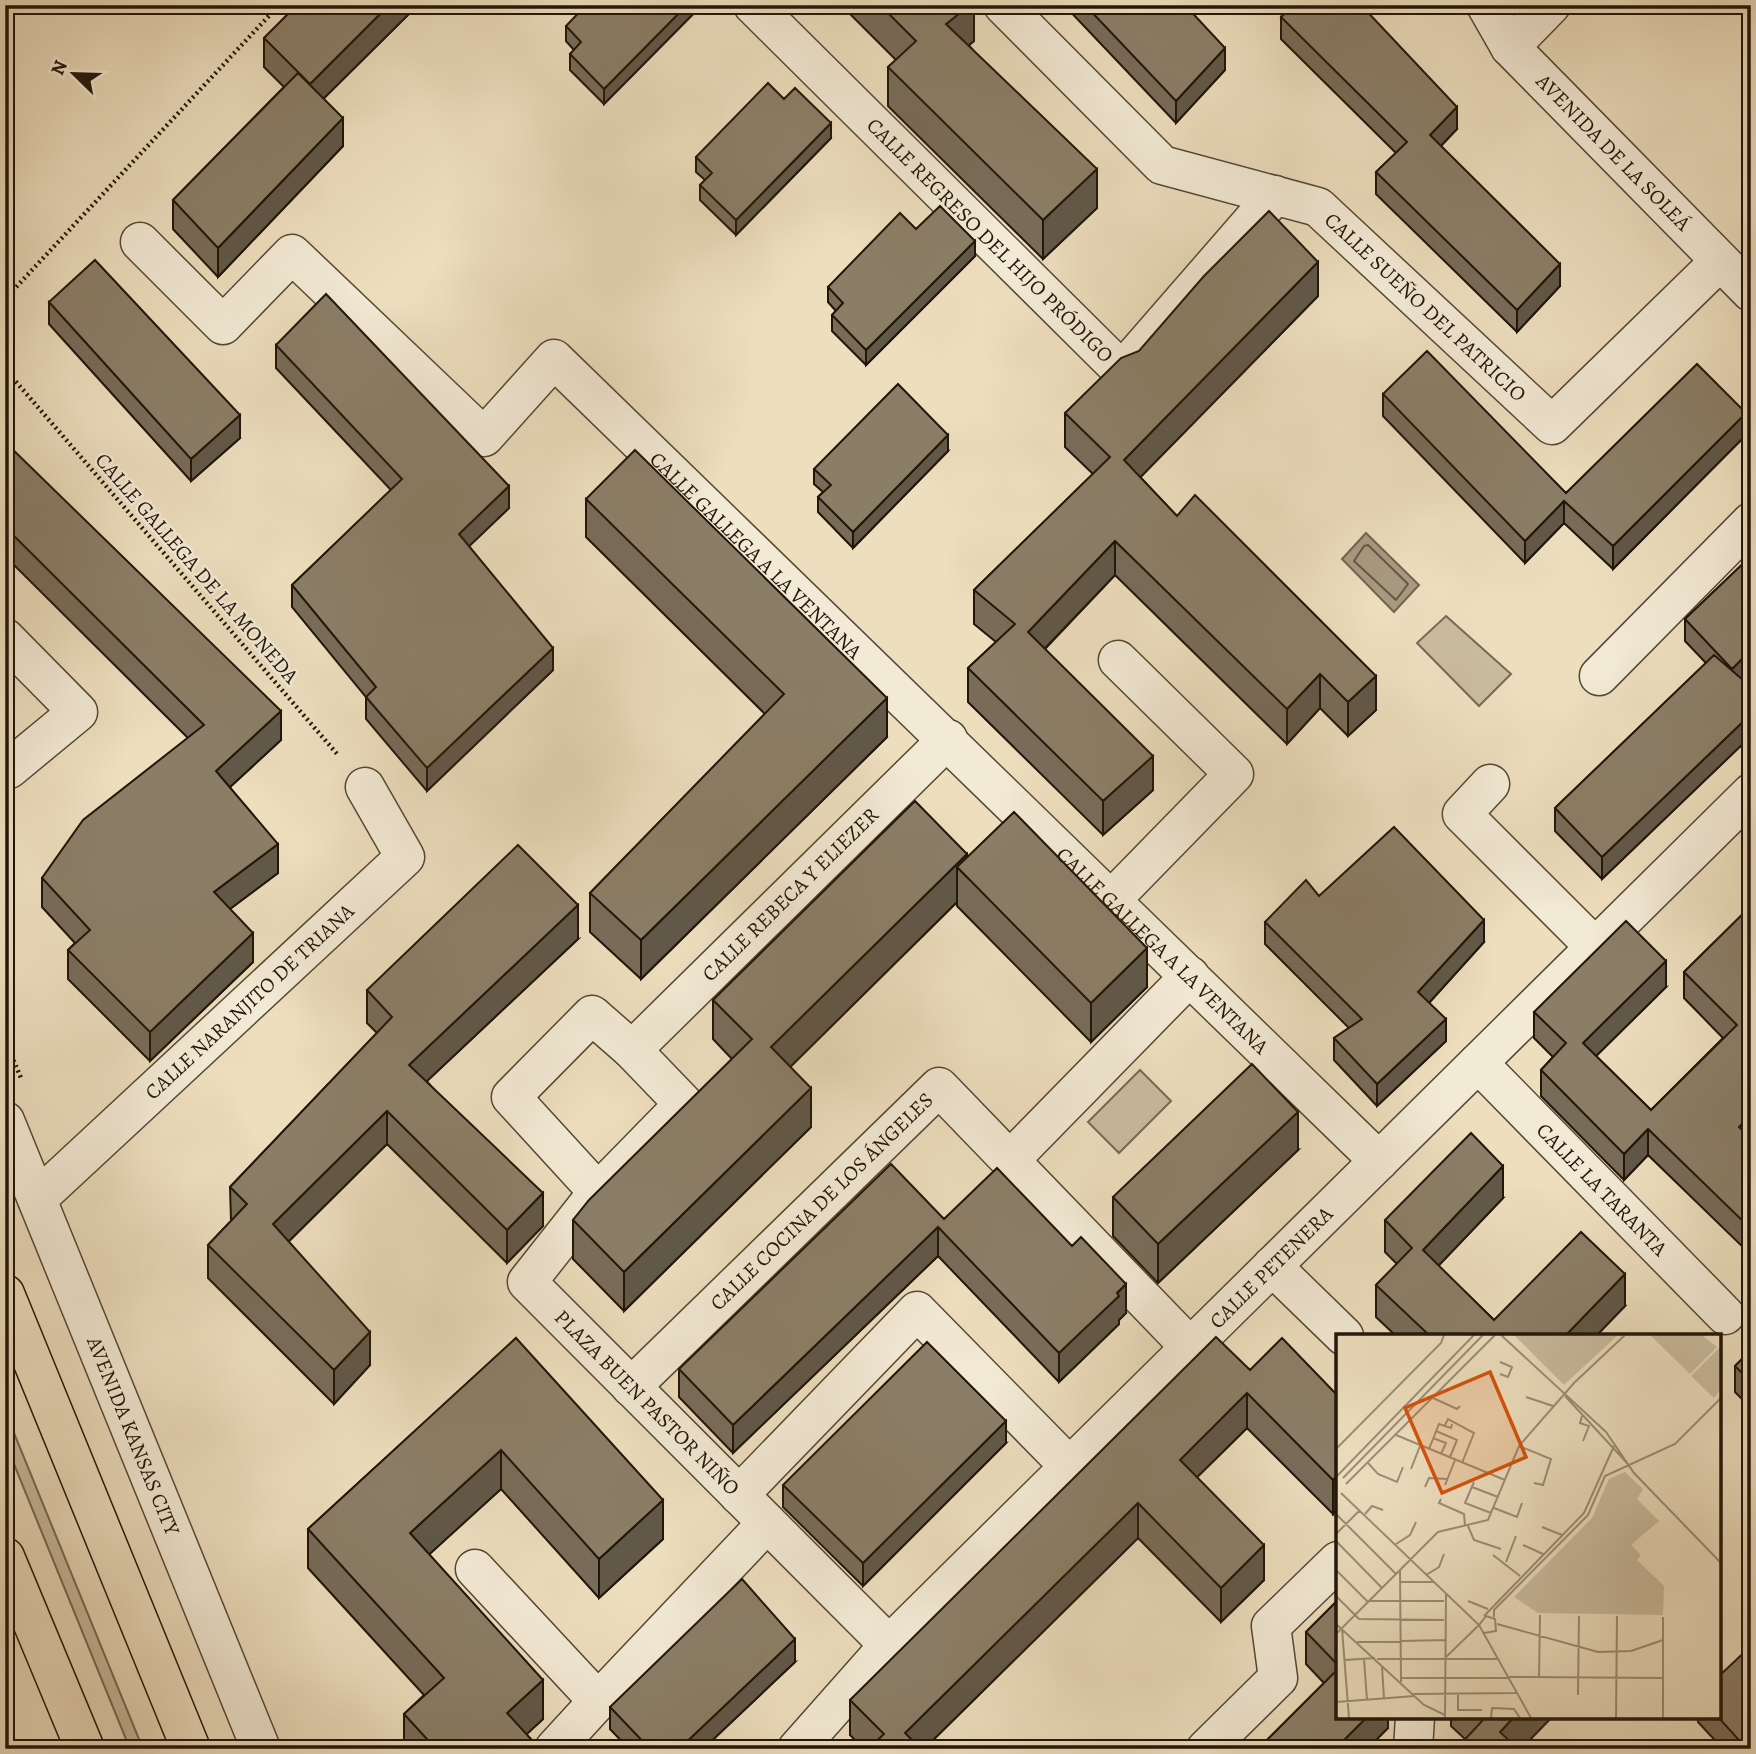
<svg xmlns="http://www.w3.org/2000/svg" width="1756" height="1754" font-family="Alegreya,serif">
<rect width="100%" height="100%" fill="#eddebe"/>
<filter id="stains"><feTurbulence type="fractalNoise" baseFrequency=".00286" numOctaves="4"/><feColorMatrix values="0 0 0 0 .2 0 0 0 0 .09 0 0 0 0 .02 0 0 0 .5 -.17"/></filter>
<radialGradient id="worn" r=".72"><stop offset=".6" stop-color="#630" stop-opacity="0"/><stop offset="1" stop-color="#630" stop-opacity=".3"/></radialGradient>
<path fill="#cabc9f" stroke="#766954" stroke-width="2" d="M1446,616L1511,674L1479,706L1417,643Z
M1140,1070L1171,1101L1119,1153L1088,1122Z
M5,1411L143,1749H130L5,1442Z"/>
<path fill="#a89a80" stroke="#726550" stroke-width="2" d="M1366,533L1419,585L1394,612L1342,559Z"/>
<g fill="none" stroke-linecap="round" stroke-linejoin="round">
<path stroke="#645844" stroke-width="2" d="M1368,545L1408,584L1396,600L1354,561L1364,546Z"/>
<defs>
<g id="minor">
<path id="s1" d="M753,5L1122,371L1275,195"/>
<path id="s2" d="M1003,5L1162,165L1318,207L1552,425L1720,261"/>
<path id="s3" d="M1486,5L1510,47L1751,292"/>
<path d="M1510,47L1551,5"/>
<path id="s4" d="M140,242L223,325L292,254L484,437L554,359L1379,1161"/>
<path d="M5,638L78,712L9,769L5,760"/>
<path d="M1599,676L1751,522"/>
<path d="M1490,784L1462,814L1595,947"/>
<path d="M1112,899L1234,774L1118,660"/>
<path id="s5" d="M632,1050L948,739"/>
<path id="s6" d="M1478,1063L1725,1315"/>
<path id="s7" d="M5,1121L261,1749"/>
<path d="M1010,1160L1190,976"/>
<path id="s8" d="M598,1192L511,1097L592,1015L632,1050L684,1104L598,1192L527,1282L889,1645"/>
<path id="s9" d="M37,1199L405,857L365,787"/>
<path d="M1272,1266L1344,1336"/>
<path id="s10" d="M631,1387L939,1087L1190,1347"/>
<path d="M739,1495L917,1311L1070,1467"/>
<path d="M475,1569L598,1701L767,1523"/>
<path d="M554,1749L598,1701"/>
<path id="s11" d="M797,1749L889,1645L1751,793"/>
<path d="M1206,1749L1278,1678L1271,1626L1338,1561"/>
<path d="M1413,1749L1415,1717"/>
</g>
<path id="major" d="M5,1294L191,1749
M5,1557L85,1749"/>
</defs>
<use href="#minor" stroke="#544836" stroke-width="41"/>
<use href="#major" stroke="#211609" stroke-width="41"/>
<path stroke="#211609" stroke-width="4.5" stroke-dasharray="2 3.5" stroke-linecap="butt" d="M5,299L279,5
M5,369L338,755
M5,1040L21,1078"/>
<use href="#minor" stroke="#f3ead5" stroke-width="38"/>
<use href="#major" stroke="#eddebe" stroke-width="38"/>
</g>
<path fill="#786c59" stroke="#211609" stroke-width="2" d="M297,5H418L324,98L343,146L218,277L173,229V200L284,87L264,67V38Z
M700,5V7L604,104L570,70V54L574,50L566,41V26Z
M841,5H974V41L969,45L1097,208L1043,259L888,106V67L896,60Z
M1064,5H1185L1225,70L1176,123Z
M1281,17L1457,129L1441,146L1560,286L1517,332L1376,194V172L1396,153L1281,39Z
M1751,68V107L1745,102V74Z
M784,99L831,138L736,235L700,200V185L705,180L696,172V157Z
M916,229L975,256L866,365L832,331V315L836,311L828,302V287Z
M1318,296L1140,477L1177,516L1376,710L1348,736L1320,708L1287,744L1115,575L1045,649L1153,790L1103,835L968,702V668L996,642L974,624V590L1093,474L1065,447V413Z
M49,302L240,438L191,481L49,324Z
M276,345L509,508L469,546L553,670L427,791L366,719V697L292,607V585L391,490L276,368Z
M1383,394L1566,493L1746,435L1613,569L1564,523L1525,563L1383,416Z
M5,442L281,740L230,787L278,873L230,909L253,962L150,1061L68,979V950L75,943L42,907V878L188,738L5,556Z
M948,451L853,548L818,512V497L823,492L814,484V469Z
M586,499L887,737L641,979L590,932V893L765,714L586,537Z
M1751,556V672L1743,680L1751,687V736L1602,879L1555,831V808L1706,663L1685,641V619Z
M967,858L1147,987L1091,1042L957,906V902L790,1067L811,1127L624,1311L573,1259V1220L732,1059L713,1039V1000Z
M1319,896L1484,942L1429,1003L1446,1041L1377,1106L1334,1060V1038L1349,1028L1265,944V922Z
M1751,906V1255L1648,1155L1624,1180L1541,1096V1070L1553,1057L1534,1038V1012L1666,987L1596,1056L1651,1110L1723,1038L1684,998V972Z
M578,939L427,1081L543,1226L507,1263L387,1144L288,1242L370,1365L334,1404L208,1278V1245L231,1221L230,1187L377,1033L367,1023V990Z
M1298,1150L1158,1283L1113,1236V1197Z
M1503,1198L1438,1266L1494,1320L1625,1306L1596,1336H1396L1376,1317V1285L1397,1264L1385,1252V1220Z
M944,1219L1126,1313L1119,1320V1324L1059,1382L938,1256L733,1453L679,1397V1369Z
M516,1338L663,1539L599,1598L501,1489L429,1554L543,1719L526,1734L540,1749H404V1714L424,1695L308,1568V1529Z
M1751,1350V1408L1735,1392V1366Z
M1250,1370L1338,1396L1333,1514L1247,1428L1197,1477L1264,1580L1221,1622L1138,1538L924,1749H864L850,1735V1700Z
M1006,1443L863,1586L783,1507V1485Z
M1338,1600V1717H1388V1728L1367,1749H1258L1324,1683L1306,1664V1632Z
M795,1662L703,1749H629L610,1729V1707Z
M1451,1717H1552L1521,1749H1456L1465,1739L1451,1726Z
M1698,1717H1719L1751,1749H1723L1698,1722Z"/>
<path fill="#615848" stroke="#211609" stroke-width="2" d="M389,5H418L310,112V84Z
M687,5H700V7L604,104V89Z
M970,5H974V41L946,63V24Z
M1225,48V70L1176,123V101Z
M1457,107V129L1430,157V135Z
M343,118V146L218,277V248Z
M831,123V138L736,235V220Z
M1097,169V208L1043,259V220Z
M975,241V256L866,365V350Z
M1318,262V296L1124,494V460Z
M1560,264V286L1517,332V310Z
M1746,413V435L1613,569V546Z
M240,415V438L191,481V459Z
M948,435V451L853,548V532Z
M509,486V508L459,556V534Z
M1564,501V523L1525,563V541Z
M1115,541V575L1028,666V632Z
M553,648V670L427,791V768Z
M1751,650V672L1732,691V669Z
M1320,674V708L1287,744V709Z
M1376,676V710L1348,736V702Z
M887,698V737L641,979V940Z
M281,711V740L216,800V771Z
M1751,714V736L1602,879V857Z
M1153,756V790L1103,835V801Z
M278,844V873L214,921V892Z
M967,854V877L957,867V902L771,1086V1047Z
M578,905V939L409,1098V1065Z
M1484,920V942L1418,1015V992Z
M253,933V962L150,1061V1032Z
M1147,948V987L1091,1042V1003Z
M1666,961V987L1583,1069V1043Z
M1446,1019V1041L1377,1106V1084Z
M811,1088V1127L624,1311V1272Z
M387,1111V1144L273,1257V1224Z
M1298,1112V1150L1158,1283V1244Z
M1751,1114V1140L1739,1127Z
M1648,1129V1155L1624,1180V1154Z
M1503,1166V1198L1423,1282V1250Z
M543,1193V1226L507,1263V1230Z
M938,1227V1256L733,1453V1425Z
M1625,1274V1306L1596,1336H1565Z
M1126,1284V1313L1119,1320V1324L1059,1382V1353Z
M370,1332V1365L334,1404V1370Z
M1247,1393V1428L1180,1494V1460Z
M1006,1421V1443L863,1586V1563Z
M501,1450V1489L410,1572V1533Z
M1338,1475V1509L1333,1514V1480Z
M663,1500V1539L599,1598V1559Z
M1138,1503V1538L924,1749H905V1733Z
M1264,1545V1580L1221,1622V1588Z
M795,1639V1662L703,1749H679Z
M543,1680V1719L511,1749L507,1713Z
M1367,1717H1388V1728L1367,1749H1335Z
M1514,1717H1552L1521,1749H1500V1732Z"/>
<path fill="#8b7e67" stroke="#211609" stroke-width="2" d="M297,5H389L310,84L264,38Z
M586,5H687L604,89L570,54L581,42L566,26Z
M880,5H970L946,24L1097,169L1043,220L888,67L916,41Z
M1085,5H1185L1225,48L1176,101Z
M1294,5H1361L1457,107L1430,135L1560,264L1517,310L1376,172L1407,142L1281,17Z
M1751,68V79L1745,74Z
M298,73L343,118L218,248L173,200Z
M768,83L784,99L795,88L831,123L736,220L700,185L712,173L696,157Z
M940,206L975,241L866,350L832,315L843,303L828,287L900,213L916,229Z
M1269,211L1318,262L1124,460L1177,516L1195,495L1376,676L1348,702L1320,674L1287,709L1115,541L1028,632L1153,756L1103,801L968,668L1015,624L974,590L1110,457L1065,413L1121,358L1139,351L1204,276Z
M95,260L240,415L191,459L49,302Z
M326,294L509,486L459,534L553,648L427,768L366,697L376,687L292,585L402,479L276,345Z
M1427,351L1566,493L1697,364L1746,413L1613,546L1564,501L1525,541L1383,394Z
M898,384L948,435L853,532L818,497L831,485L814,469Z
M5,442L281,711L216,771L278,844L214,892L253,933L150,1032L68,950L90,930L42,878L83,820L204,725L5,527Z
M635,450L887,698L641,940L590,893L784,694L586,499Z
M1751,556V650L1732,669L1685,619Z
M1714,655L1751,687V714L1602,857L1555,808Z
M915,801L967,854L771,1047L811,1088L624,1272L573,1220L589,1200L752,1039L713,1000Z
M1014,812L1147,948L1091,1003L957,867Z
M1394,827L1484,920L1418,992L1446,1019L1377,1084L1334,1038L1362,1019L1265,922L1306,880L1319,896Z
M518,845L578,905L409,1065L543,1193L507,1230L387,1111L273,1224L370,1332L334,1370L208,1245L247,1204L230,1187L392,1017L367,990Z
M1751,906V1114L1739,1127L1751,1139V1229L1648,1129L1624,1154L1541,1070L1566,1043L1534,1012L1626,921L1666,961L1583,1043L1651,1110L1737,1025L1684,972Z
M1252,1064L1298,1112L1158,1244L1113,1197Z
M1471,1133L1503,1166L1423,1250L1494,1320L1581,1232L1625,1274L1565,1336H1430L1376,1285L1412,1248L1385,1220Z
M891,1164L944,1219L997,1168L1072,1246L1081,1237L1126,1284L1117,1293L1119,1296L1059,1353L938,1227L733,1425L679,1369Z
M1216,1337L1250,1370L1282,1338L1338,1396V1475L1333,1480L1247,1393L1180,1460L1264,1545L1221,1588L1138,1503L905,1733L921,1749H868L884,1734L850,1700Z
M516,1338L663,1500L599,1559L501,1450L410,1533L543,1680L507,1713L540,1749H436L404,1714L444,1678L308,1529Z
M927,1342L1006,1421L863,1563L783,1485Z
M1751,1350V1382L1735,1366Z
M742,1579L795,1639L679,1749H650L610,1707Z
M1338,1600V1665L1306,1632Z
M1751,1646V1749H1747L1718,1717H1719V1676Z
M1338,1669V1717H1367L1335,1749H1258Z
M1482,1717H1514L1500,1732L1518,1749H1456L1484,1719Z"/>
<g text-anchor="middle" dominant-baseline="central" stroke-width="5" stroke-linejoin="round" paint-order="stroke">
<g font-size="21" fill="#211609" stroke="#f3ead5">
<text stroke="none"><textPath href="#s3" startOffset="196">AVENIDA DE LA SOLEÁ</textPath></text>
<text stroke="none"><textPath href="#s1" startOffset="334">CALLE REGRESO DEL HIJO PRÓDIGO</textPath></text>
<text stroke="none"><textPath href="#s2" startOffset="534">CALLE SUEÑO DEL PATRICIO</textPath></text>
<text stroke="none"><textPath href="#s4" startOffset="868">CALLE GALLEGA A LA VENTANA</textPath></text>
<text transform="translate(197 568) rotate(49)">CALLE GALLEGA DE LA MONEDA</text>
<text stroke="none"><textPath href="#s5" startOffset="222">CALLE REBECA Y ELIEZER</textPath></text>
<text stroke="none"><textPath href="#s4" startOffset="1435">CALLE GALLEGA A LA VENTANA</textPath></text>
<text stroke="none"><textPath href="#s9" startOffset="290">CALLE NARANJITO DE TRIANA</textPath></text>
<text stroke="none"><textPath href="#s6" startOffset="177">CALLE LA TARANTA</textPath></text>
<text stroke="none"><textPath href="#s10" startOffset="266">CALLE COCINA DE LOS ÁNGELES</textPath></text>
<text stroke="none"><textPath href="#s11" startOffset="676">CALLE PETENERA</textPath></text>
<text stroke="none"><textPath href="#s8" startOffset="780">PLAZA BUEN PASTOR NIÑO</textPath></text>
<text stroke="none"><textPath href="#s7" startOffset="340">AVENIDA KANSAS CITY</textPath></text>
</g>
</g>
<g transform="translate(1336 1334)">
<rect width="385" height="385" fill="#eddebe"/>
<path d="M178,1H282L228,51ZM314,1H366L381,13L354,40ZM384,13L385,55L378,64L355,42ZM289,138L307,155L301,165L323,187L295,211L305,221L301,226L328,252L327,281L202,279L178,263L256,184L273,145Z" fill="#cabc9f"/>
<path fill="none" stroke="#9b8e76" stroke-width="2" d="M165,1L270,98L298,139L385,229M164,40L172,43L176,33L164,28M229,62L292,130M190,63L217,72M97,64L121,75L124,72M246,82L244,89L253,92L247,107M109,91L112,85L138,99L126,129M100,97L121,106L114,123M60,101L169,146M97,104L110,109L105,120M183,112L215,125L207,151L198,149M0,115L105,9L108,1M93,115L103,90L115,94L116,90M32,129L42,140L61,148L67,133M75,135L84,112M1,142L138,1M7,144L147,1M138,148L129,169L155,179M10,150L159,1M109,151L119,126M89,153L93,144L111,145M136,153L162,163M5,159L143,291L195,384M105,165L103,169L128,180L129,192M158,174L181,183L186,169M0,180L60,240M29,180L36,172L47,176M132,192L138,206L165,215M206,193L226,201M0,200L24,176M0,207L46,254M60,210L74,201L80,188M187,211L207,220M157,221L184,242M170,228L180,202M0,236L32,268M64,236L65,348M90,241L103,233L108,220M65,248H97M0,262L23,285L108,286M33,267H108M132,267L152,275M148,282L248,179L278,112M158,283V276L252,181L269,142L339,110L385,64M0,290L88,371L109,381M161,290L262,318L295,317L327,306M143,291L150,282L159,285L160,297L148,299M6,295L13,384M0,300L102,198L152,186L183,112L238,49L289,1M21,308L109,306M109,324L143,291M28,325L31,366M41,325H161M9,326L39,324M46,332L48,365M173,343L327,344M203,343L204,281M65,344H173M77,360L180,359M122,360V376H146M242,361L243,282M0,368L79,362M109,384L110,260M155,384L156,374L178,375L184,384M280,384L281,282M327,384V283"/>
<path fill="#d4520c" fill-opacity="0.15" stroke="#d4520c" stroke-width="3.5" d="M154,38L190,123L106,159L69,74Z"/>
<rect width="385" height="385" fill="none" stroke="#211609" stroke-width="3.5"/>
</g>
<rect width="1756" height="1754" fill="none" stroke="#eddebe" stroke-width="28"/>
<rect x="7" y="7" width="1742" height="1740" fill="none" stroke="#211609" stroke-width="3.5"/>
<rect x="14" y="14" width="1728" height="1726" fill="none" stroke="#211609" stroke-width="2"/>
<g transform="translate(74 74) rotate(293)" stroke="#f3ead5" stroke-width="5" paint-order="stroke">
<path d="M0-5L12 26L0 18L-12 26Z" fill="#211609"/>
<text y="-10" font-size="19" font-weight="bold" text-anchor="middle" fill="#211609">N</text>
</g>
<rect width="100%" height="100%" filter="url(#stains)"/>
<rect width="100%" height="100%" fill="url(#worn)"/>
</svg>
